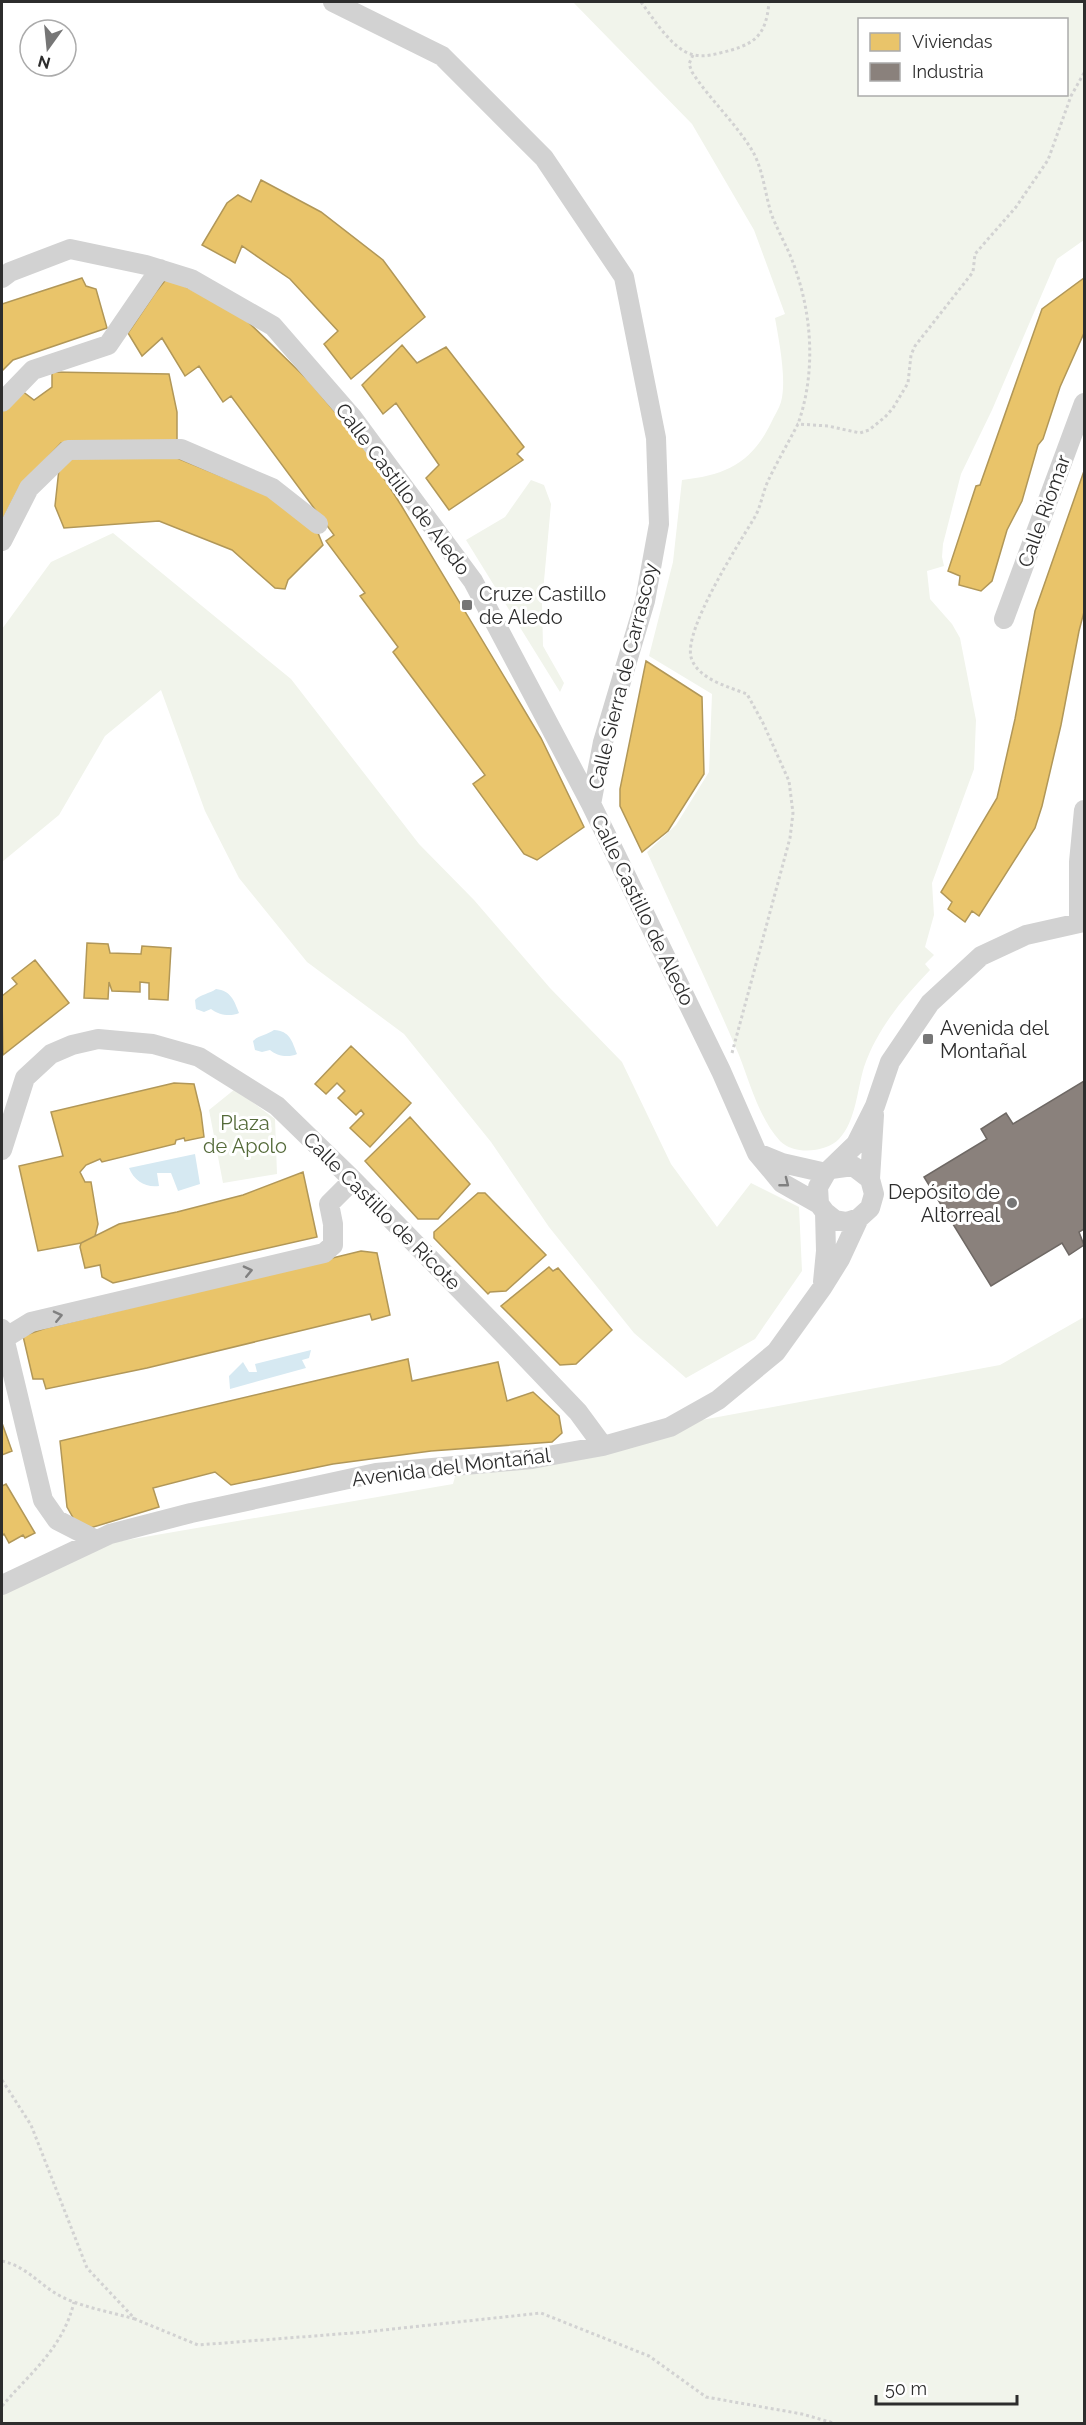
<svg xmlns="http://www.w3.org/2000/svg" width="1086" height="2425" font-family="Raleway,sans-serif">
<rect width="100%" height="100%" fill="#fff"/>
<path fill="#f1f4eb" fill-rule="evenodd" d="M573,2H1084V240L1057,259L992,410L961,474L943,544L942,557L944,566L927,571L930,599L952,624L960,638L976,720L974,769L932,883L934,915L925,947L934,955L925,964L930,970C903,998 877,1029 864,1067C857,1090 856,1121 839,1139C825,1153 794,1155 780,1141C759,1118 750,1083 739,1055C710,987 677,919 647,852L676,825L709,772L712,694L649,656L673,562L682,480C725,475 751,464 771,423C774,416 779,409 781,402C787,380 779,341 775,318L785,314L754,230L692,124ZM860,20H1066V94H860Z
M531,480L544,485L551,504L542,603L543,646L564,683L560,692L466,540L505,517Z
M113,533L291,679L419,844L474,900L550,988L622,1062L671,1164L717,1227L751,1183L799,1207L802,1271L755,1339L686,1378L634,1333L549,1227L491,1142L404,1034L307,962L239,878L205,811L161,690L105,736L59,815L2,862V629L51,562Z
M235,1089L275,1119L277,1174L223,1183L209,1110Z
M1084,1317V2423L2,2424V1585L57,1552L453,1484L458,1465L1000,1365Z"/>
<path fill="#d6e9f2" d="M216,989C231,991 234,1000 239,1013C231,1017 218,1015 211,1009L204,1012L196,1009L195,1000C201,994 209,994 216,989Z
M274,1030C290,1031 292,1041 297,1054C289,1058 276,1056 270,1050L262,1052L255,1050L253,1041C259,1035 267,1035 274,1030Z
M195,1154L200,1184L178,1191L171,1173H157L159,1186C146,1188 134,1181 129,1168Z
M311,1350L309,1358L302,1360L306,1368L230,1389L229,1376L243,1362L249,1372H257L255,1364Z"/>
<path fill="#e9c46a" stroke="#b19758" stroke-width="1.5" d="M261,180L321,212L383,260L425,317L351,379L324,344L338,331L290,279L242,246L235,263L202,245L227,203L238,195L251,202Z
M168,277L242,316L309,381L362,444L401,505L541,738L584,827L537,860L524,854L473,784L485,775L393,652L398,647L360,596L365,593L326,541L334,535L231,396L223,402L199,366L185,376L162,338L142,356L128,333L155,293Z
M82,278L86,286L96,289L107,328L13,360L2,371V304Z
M1084,278V333L1060,387L1043,439L1038,445L1022,501L1007,530L992,581L981,591L959,585L960,576L948,571L976,486L980,485L1042,309Z
M402,345L417,363L446,347L524,447L517,454L523,460L449,510L426,478L439,465L396,403L383,414L362,385Z
M52,372L169,374L177,412V441L61,443L19,488L2,521V412L22,391L34,400L52,387Z
M73,458H177L272,497L318,533L323,545L288,580L285,589L275,588L232,550L159,521L64,528L55,506L59,469Z
M1084,471V612L1079,631L1061,725L1042,806L1035,828L979,916L972,911L965,922L948,909L952,902L941,892L997,798L1015,719L1035,611Z
M646,661L702,697L704,774L668,831L642,852L620,806V789Z
M87,943L108,944L110,953L141,954L142,946L171,948L168,1000L149,999V983L140,982V992L112,991L109,982L108,999L84,998Z
M35,960L69,1003L3,1055L2,996L17,984L12,978Z
M351,1046L411,1103L370,1147L350,1128L364,1114L361,1110L356,1115L338,1098L345,1091L337,1083L326,1094L315,1084Z
M174,1083L194,1084L201,1113L204,1137L185,1141L184,1138L176,1140L175,1144L102,1162L100,1159L86,1165L80,1172L85,1182H91L98,1224L95,1236L81,1243L38,1251L19,1166L63,1156L51,1112Z
M410,1117L470,1184L438,1219H418L365,1161Z
M303,1172L317,1237L113,1283L102,1277L100,1265L85,1268L80,1247L81,1243L119,1224L177,1212L243,1195Z
M478,1193H485L546,1255L506,1291L490,1292L488,1294L434,1238V1232Z
M361,1251L377,1253L390,1315L372,1320L370,1314L147,1368L46,1389L43,1379H33L23,1336L46,1328Z
M549,1267L553,1271L558,1268L612,1330L576,1364L560,1365L501,1306Z
M408,1359L412,1381L498,1362L507,1401L533,1392L559,1416L562,1433L552,1442L431,1451L333,1464L231,1485L215,1472L153,1488L159,1507L87,1529L75,1521L67,1507L60,1441Z
M2,1423L12,1451L2,1455Z
M6,1484L35,1533L25,1538L23,1535L9,1543L4,1534L2,1536V1486Z"/>
<path fill="#8a817c" stroke="#6e6864" stroke-width="1.5" d="M1084,1081V1229L1079,1232L1084,1245L1069,1255L1062,1243L991,1286L924,1177L987,1139L981,1129L1006,1113L1013,1124Z"/>
<g fill="none" stroke-linecap="round" stroke-linejoin="round">
<path stroke="#d2d2d2" stroke-width="3" stroke-dasharray="3 3" stroke-linecap="butt" d="M641,2C653,18 667,41 684,51C696,58 708,56 720,53C753,45 766,38 769,2
M693,55L689,64L692,72C710,100 736,123 753,152C763,170 765,193 771,213C776,227 784,241 790,255C812,308 817,370 798,424
M732,1053L790,838L793,813L789,781L763,723L747,694C729,687 697,679 691,657C684,629 738,545 753,520C761,508 762,494 768,481C777,462 788,443 798,424L828,426L860,433L869,430L885,417L893,408L908,383L911,355L915,346L973,272L975,254L1016,207L1048,160L1071,96L1084,73
M2,2080L31,2125L87,2268L135,2319L198,2345L365,2332L541,2313L649,2356L706,2397L802,2414L837,2424
M2,2261C28,2267 39,2285 62,2297C85,2308 111,2312 135,2319
M2,2406C32,2371 63,2348 74,2302"/>
<path stroke="#d2d2d2" stroke-width="20" d="M333,2L442,56L544,158L624,277L656,438L659,524L645,601L603,742L591,804
M2,278L10,272L70,249L146,265L191,279L273,326L352,417L473,581L591,804L721,1071L757,1153L782,1183L819,1204
M2,402L33,370L108,345L160,269
M2,541L29,488L68,450L181,449L272,488L318,524
M1004,619L1084,403
M1079,922V862L1084,810
M2,1150L25,1078L51,1054L72,1045L98,1039L153,1044L199,1057L277,1106L353,1180L513,1344L578,1412L603,1446
M760,1154L782,1163L826,1173
M831,1169L853,1166L870,1179L874,1194L870,1208L859,1218L847,1222L835,1220L825,1212L819,1204L818,1187L826,1173L856,1144L875,1106L890,1062L930,1003L981,956L1026,935L1084,922
M870,1179L874,1115
M823,1282L826,1251L825,1212
M2,1329L43,1500L57,1520L96,1540
M5,1338L31,1322L324,1253L333,1245V1224L329,1204L353,1180
M2,1585L110,1534L191,1513L376,1473L532,1459L564,1453L603,1446L670,1427L718,1400L776,1352L822,1288L840,1259L859,1218"/>
</g>
<defs><path id="oneway-chevron" d="M-2-3.5L2.5 0L-2 3.5" fill="none" stroke-width="1.6" stroke-linecap="round" stroke-linejoin="round" transform="scale(1.5)"/></defs>
<g stroke="#808080">
<use href="#oneway-chevron" transform="translate(785 1183) rotate(38)"/>
<use href="#oneway-chevron" transform="translate(248 1271) rotate(-13)"/>
<use href="#oneway-chevron" transform="translate(58 1316) rotate(-13)"/>
</g>
<g fill="#767676" stroke="#fff" stroke-width="2">
<rect x="461" y="599" width="12" height="12" rx="3"/>
<rect x="922" y="1033" width="12" height="12" rx="3"/>
<circle cx="1012" cy="1203" r="6"/>
</g>
<g text-anchor="middle" dominant-baseline="central" stroke-width="6" stroke-linejoin="round" paint-order="stroke">
<g font-size="20" fill="#2d2d2d" stroke="#fff">
<text transform="translate(403 489) rotate(53)">Calle Castillo de Aledo</text>
<text transform="translate(1044 511) rotate(-70)">Calle Riomar</text>
<text transform="translate(623 676) rotate(-76)">Calle Sierra de Carrascoy</text>
<text transform="translate(643 910) rotate(64)">Calle Castillo de Aledo</text>
<text transform="translate(382 1211) rotate(45)">Calle Castillo de Ricote</text>
<text transform="translate(451 1467) rotate(-7)">Avenida del Montañal</text>
</g>
<g font-size="20" fill="#2d2d2d" stroke="#fff" text-anchor="start">
<text x="479" y="594">Cruze Castillo<tspan x="479" dy="23">de Aledo</tspan></text>
<text x="940" y="1028">Avenida del<tspan x="940" dy="23">Montañal</tspan></text>
<text x="1000" y="1192" text-anchor="end">Depósito de<tspan x="1000" dy="23">Altorreal</tspan></text>
</g>
<g font-size="20" fill="#546a39" stroke="#fff">
<text x="245" y="1123">Plaza<tspan x="245" dy="23">de Apolo</tspan></text>
</g>
</g>
<rect width="1086" height="2425" fill="none" stroke="#2d2d2d" stroke-width="6"/>
<rect x="858" y="18" width="210" height="78" fill="#ffffff" stroke="#ababab" stroke-width="1.5"/>
<rect x="870" y="33" width="30" height="18" fill="#e9c46a" stroke="#ababab" stroke-width="1.5"/>
<text x="912" y="48" font-size="18" fill="#2d2d2d">Viviendas</text>
<rect x="870" y="63" width="30" height="18" fill="#8a817c" stroke="#ababab" stroke-width="1.5"/>
<text x="912" y="78" font-size="18" fill="#2d2d2d">Industria</text>
<g transform="translate(48 48) rotate(195)"><circle r="28" fill="#ffffff" stroke="#ababab" stroke-width="1.5"/>
<path d="M0-4.5L10 22L0 15L-10 22Z" fill="#767676"/>
<text y="-9" font-size="16" font-weight="bold" text-anchor="middle" fill="#2d2d2d">N</text>
</g>
<path d="M876 2395v9h141v-9" fill="none" stroke="#2d2d2d" stroke-width="3"/>
<text x="885" y="2395" font-size="18" fill="#2d2d2d" stroke="#ffffff" stroke-width="4.5" paint-order="stroke">50 m</text>
</svg>
